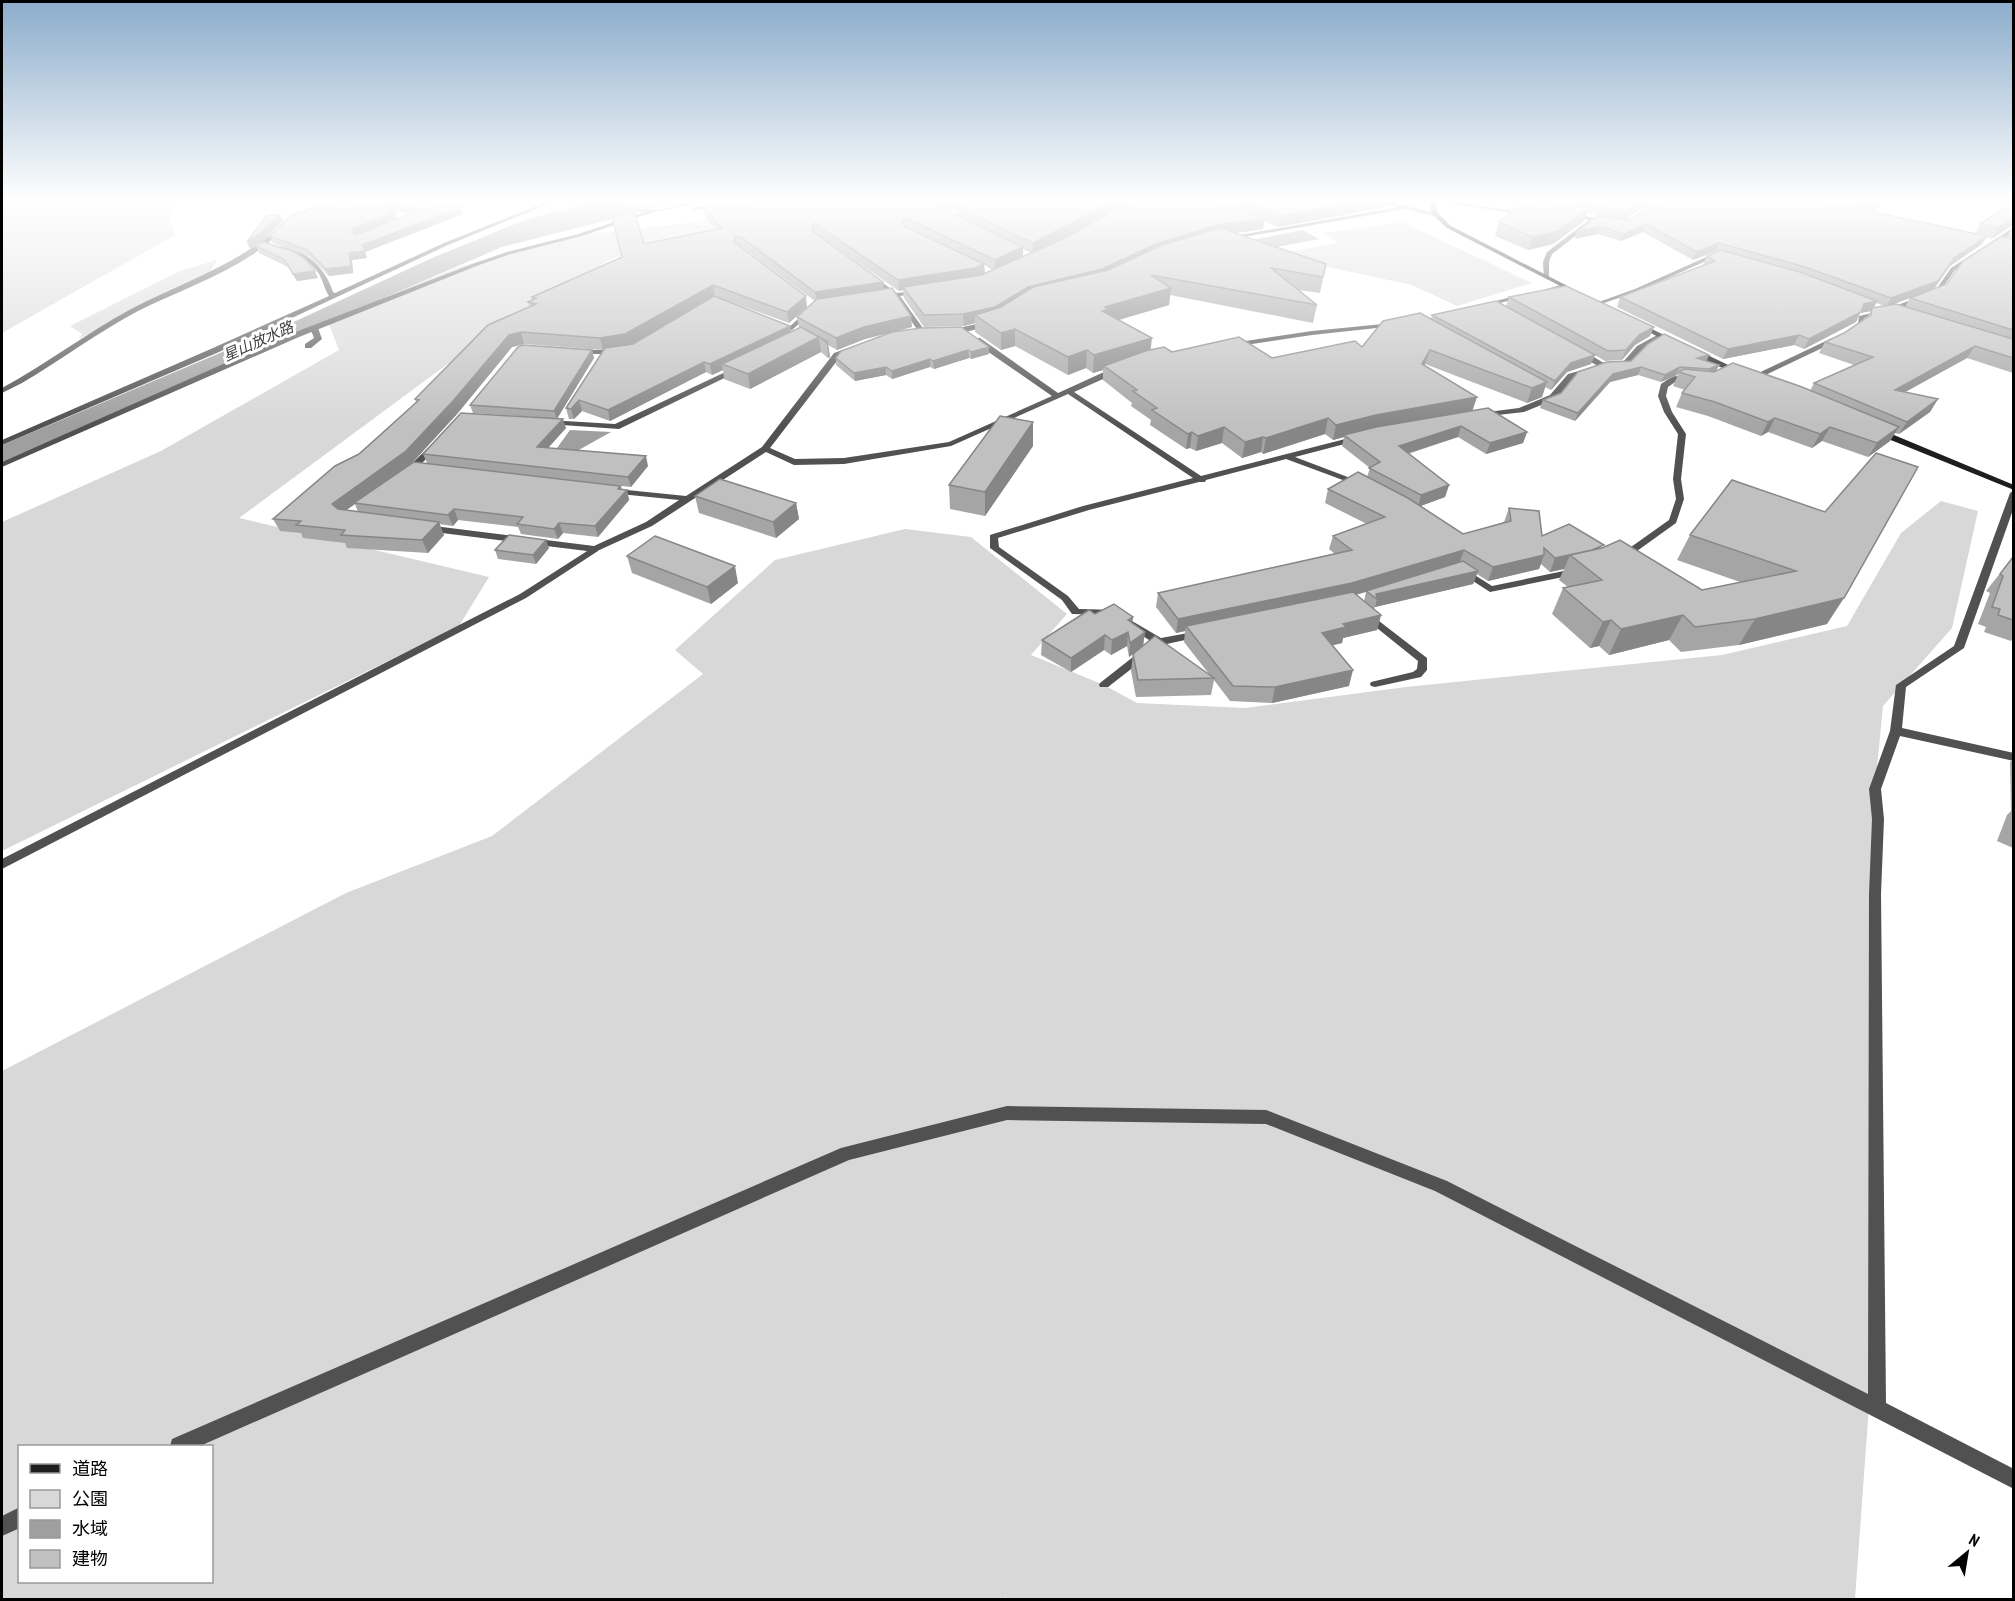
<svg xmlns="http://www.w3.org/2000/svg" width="2015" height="1601" font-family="'PT Sans Narrow','Noto Sans JP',sans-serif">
<rect width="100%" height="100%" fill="#fff"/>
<path fill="#d8d8d8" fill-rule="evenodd" d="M2,202H177L169,215L175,235L2,333Z
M818,202L715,237L612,258L472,346L239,518L489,577L459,626L2,851V522L161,451L339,350L327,319L462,266L580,235L687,223Z
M1402,222L1532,283L1457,306L1412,285L1272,255L1338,243L1324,233Z
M217,260L210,272L79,339L82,334L70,326L180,271Z
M1941,501L1978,511L1952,628L1883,706L1875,789L1877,1295L1855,1599L1010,1600L1005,1597L1003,1600H2V1071L346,893L492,836L703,674L675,650L775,560L905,529L971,537L1067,614L1031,655L1104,685L1137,703L1245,708L1406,687L1722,655L1847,626L1901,533ZM20,1446H212V1582H20Z"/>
<path fill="#9f9f9f" d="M589,202H679L502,247L2,462V445L298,320L432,258L520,222Z
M1303,230L1319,239L1266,249L1252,240Z
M570,430L611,432L568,456L552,455Z"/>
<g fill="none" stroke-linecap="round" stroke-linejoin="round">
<path fill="#515151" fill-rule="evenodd" d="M314,326L318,328L322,339L311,348H305V344L314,338L310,328Z
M595,546L598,547V551L526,598L2,869V859L520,594Z"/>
<path fill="#515151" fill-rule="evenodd" d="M326,202H333L303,215L298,214Z
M546,202H553L448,245L219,352L2,445V440L213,348L329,296C325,290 323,281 319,274C310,259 291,253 275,248V246C303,247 325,266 333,292L335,293L444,243Z
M575,202C600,201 626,210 650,210C668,210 684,201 702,202L654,212L582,236L511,254L479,265L299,337L2,467V462L293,333L475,263L507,252L578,234L644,212Z
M731,202H745L695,210L692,208Z
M1382,202H1391L1438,214L1435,216L1405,209L1226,240L1223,238L1399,207Z
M1441,202H1455L1529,213L1526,215Z
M1571,212L1613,223L1610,225L1595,221L1552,254L1549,262V277L1544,278L1543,262L1547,252L1589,220L1569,215Z
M280,227L285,228C245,269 188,286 138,311C98,332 61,360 22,383L2,393V388C46,364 87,333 131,309C184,282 234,266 280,227Z
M2014,227V232L1955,270L1939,293L1888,313L1864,318L1863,325L1852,332L1846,331L1858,323L1859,316L1884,310L1935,291L1951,268Z
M1713,254L1723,257L1720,259L1715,257L1639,291L1601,304L1596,303L1635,289Z
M869,276H873L897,293L922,290V292L900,296L925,331L923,332H919L894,297L879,298V296L890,294L869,278Z
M1564,284L1566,285V287L1539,294L1536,292Z
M1522,294L1524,295V297L1484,307L1481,305Z
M807,311L812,312L792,330H788V328Z
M989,321L992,323L991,324C978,328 959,337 946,331Z
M1393,323L1396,325L1395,326L1312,335L1232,347L1228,345L1232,343L1312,331Z
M1659,334L1666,336L1643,350L1628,366L1612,367L1608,365L1623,362L1637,346Z
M974,338H980L1058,393L1115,367H1121V371L1074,392L1201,476L1357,436L1361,438L1360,440L1295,457L1366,484L1359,486L1286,459L1206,480L1205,482H1199L1089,510L998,538L999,547L1068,596L1079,609L1119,610V614L1115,615L1072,614L1062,600L990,548V535L1083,506L1193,478L1068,394L951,446L844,464L794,465L766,452L652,526L595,552L426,531L421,528L426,525L594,546L646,522L679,500L610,493L607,492V488L686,496L762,447L834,353L851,347H854V351L840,357L770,448L795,459L844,458L949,442L1052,396L974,342Z
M1832,338L1839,340L1755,380L1748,378Z
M573,350H616L620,352L616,354H573Z
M1578,351H1584L1607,365L1600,367L1578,355Z
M1593,367H1596V371L1574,378L1556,399L1524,412L1480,417L1476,415L1480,413L1519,408L1550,395L1568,374Z
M734,368L741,370L619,429L548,424L544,422L548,420L615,424Z
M1673,376L1691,377L1695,379L1691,381L1678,380L1668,387L1666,396L1672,412L1686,434L1681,479L1684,499L1676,523L1637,551L1623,557H1617V553L1631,547L1669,520L1676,499L1673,479L1678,434L1664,412L1658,396L1661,384Z
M432,444L439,446L410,475H404V471Z
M2014,490V507L1964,648L1906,687L1902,728L2014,753V761L1900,736L1881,789L1884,819L1881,894L1886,1403L2014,1469V1489L1435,1191L1266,1124L1007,1120L849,1160L200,1446H170L172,1439L841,1148L1007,1106L1266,1110L1447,1181L1868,1394L1869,894L1872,819L1869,789L1890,731L1896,685L1954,646L2010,493Z
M1462,567L1492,586L1578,568L1583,571L1578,574L1490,592L1459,572V568Z
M1366,611L1427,658V670L1421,677L1375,687L1371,686L1370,684L1371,682L1413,672L1417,669L1418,661L1362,616L1361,614Z
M1132,621L1161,638L1199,631L1204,634L1199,637L1162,645L1108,687H1100L1099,685L1100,683L1152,642L1128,626V622Z
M20,1507V1528L2,1536V1516Z"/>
<path fill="#1e1e1e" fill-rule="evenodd" d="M1429,202H1435L1438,213L1451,226L1583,294L1578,295L1447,228L1432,214Z
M1636,323H1640L1680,343L1673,345L1636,325Z
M1691,350H1697L1745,373L1738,375L1691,354Z
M1876,430H1882L2014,485V490L1876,434Z"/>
</g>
<path fill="#a5a5a5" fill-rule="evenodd" d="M355,202H434L461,208L463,214L365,252L367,258L352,260L353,273L329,276L310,257L273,243L270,236L398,219L409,214Z
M749,202H1387L1386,207L1278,227L1264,221L1263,229L1234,233L1326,264L1320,293L1298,290L1317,305L1313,323L1170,295L1169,305L1119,320L1151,350L1272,358L1362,347L1431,318L1432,315L1506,306L1509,297L1650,336L1635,345L1622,360L1605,361L1595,355L1591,364L1567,372L1551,390L1545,387L1542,397L1527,403L1425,364V366L1473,411L1527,432L1523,443L1486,454L1458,437L1408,454L1449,485L1445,497L1420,506L1463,534L1504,522L1509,508L1542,536L1603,548L1702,590L1740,582L1677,560L1690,535L1825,512L1827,624L1739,645L1681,652L1669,640L1609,655L1599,646L1590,648L1552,614L1563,588L1568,587L1559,580L1564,569L1550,572L1541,564L1539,569L1488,581L1477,574L1473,584L1375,607L1374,610L1381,615L1377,630L1343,638L1342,643L1332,645L1349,686L1272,703L1230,701L1214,680L1211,695L1136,697L1131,671L1133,654L1129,657L1127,646L1111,655L1104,650L1071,672L1041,655L1042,640L1095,614L1133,617L1132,623L1145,632L1143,646L1209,674L1184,642L1185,631L1176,633L1156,607L1158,593L1335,554L1329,549L1333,536L1367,524L1325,503L1328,489L1367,477L1370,468L1342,446L1344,437L1333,440L1325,434L1263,454L1261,452L1242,458L1222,443L1196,451L1190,448L1186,449L1150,425L1151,420L1131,406L1132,403L1103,380V370L1093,373L1086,368L1068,375L1015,346L1001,350L975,332V323L964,326L924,327L904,298L903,290L899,291L831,244L884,289L912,327L897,331L989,354L971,359L969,358L934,369L930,367L892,379L886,375L855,381L836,365V358L888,333L865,339L837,350L828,345L830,357L828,358L821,352L750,389L724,379L723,370L712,375L706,372L610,421L582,411L574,419H569L566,408L603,350L524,344L512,347L457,414L412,463L394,476L427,463L423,454L535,417L473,413L470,405L592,350L594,358L557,418L566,428L548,448L648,466L631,487L621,486L622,489L627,490L629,500L598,537L563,533L558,539L521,534L518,527L458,520L453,526L439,524L444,535L428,553L347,548L345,543L303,538L301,533L280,531L273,519L359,454L416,402L415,399L530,307L528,302L533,300L532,297L622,257L644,244L716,229L705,217L703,206ZM954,208L955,214L948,211ZM1104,216L1065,238L1052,244ZM740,247H742L815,301L797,317L799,328L791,331L790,326L720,298L789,323L807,307ZM1023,249L1031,253L1023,257ZM984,265L993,270L985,273ZM355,504L358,512L346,510ZM1366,592L1364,601L1356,595Z
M1530,202H1653L1623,219L1628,220L1659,202H1880L1879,206L1876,212L1975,234L1980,224L2013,203L1992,239L1986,237L1982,244L1950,266L1934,289L1947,284L2007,238L2011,230L2013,229V373L1967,358L1905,392L1938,399L1930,412L1899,434L1895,433L1890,441L1868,457L1822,441L1812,448L1768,432L1761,436L1708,416L1676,407L1682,393L1685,390L1673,386L1678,375L1661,382L1638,375L1610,382L1575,421L1540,408L1543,400L1561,393L1578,372L1707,361L1719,365L1716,371L1810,391L1814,383L1854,365L1819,353L1825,342L1844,333L1867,317L1871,311L1860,313L1856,322L1804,349L1794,345L1723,359L1617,307L1620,297L1703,265L1707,256L1718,251H1716L1693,260L1643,232L1621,241L1598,234L1575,239L1577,232L1598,216L1587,213L1584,221L1553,244L1528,250L1495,236L1499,222L1529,205ZM1928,291L1910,298L1905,307L1891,305ZM1876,303L1885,306L1873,308Z
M256,246L318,278L297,281L288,267L259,253Z
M1033,446L985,516L950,509L949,485Z
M695,496L796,503L799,519L776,538L699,513Z
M549,548L536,564L498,559L495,550Z
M627,556L738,583L711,604L632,573Z
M2013,557V638L2011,641L1984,632L1986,627L1978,624L1990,593L1986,591Z
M2013,759V848L1997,841L2007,815L2011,811L2010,762Z"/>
<path fill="#868686" d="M945,202H972L954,206V208L940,214L938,207L940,204Z
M1113,202H1139L1117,209L1033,254V243Z
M1362,202H1387L1386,207L1278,227L1280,216Z
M1643,202H1653L1621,221L1623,213Z
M461,208L463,214L365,252L367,258L352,260L353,273L329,276L326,269L362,245Z
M1588,208L1584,221L1553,244L1528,250L1532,237Z
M396,212L398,219L355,238L352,232L354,228Z
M280,215L283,221L266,238L250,249L247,242Z
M1264,219L1263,229L1216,236L995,318L975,315V323L964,326L963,314L1028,287L1156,244L1217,225Z
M2013,219V225L1992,239L1998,228Z
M814,223L816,234L811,230Z
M1646,224L1643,232L1621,241L1624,234Z
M1600,226L1598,234L1575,239L1577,232Z
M1987,236L1982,244L1950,266L1934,289L1886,307L1891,298Z
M1719,243L1716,251L1693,260L1697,252Z
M1023,247V258L995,271V260Z
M984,264L985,275L903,287V290L899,291L898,280Z
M315,271L318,278L297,281L293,274Z
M883,282L884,293L817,303L815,292Z
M713,285L715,296L628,346L603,350L600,338Z
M1171,288L1169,305L1108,323L1102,311L1105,307Z
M806,296L807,307L789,323L787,312Z
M1877,301L1872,311L1860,313L1856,322L1804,349L1809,339L1864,304Z
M911,316L912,327L865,339L837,350L836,338L864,327Z
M790,326L791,336L722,364L723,370L712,375L710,364Z
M1654,327L1650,336L1635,345L1622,360L1626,350L1639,335Z
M1015,329V346L1001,350V333Z
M521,332L524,344L512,347L457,414L412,463L356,503H354L355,504L338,516L332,504L509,335Z
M1799,335L1794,345L1723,359L1728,349Z
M819,337L821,352L750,389L748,374Z
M1152,338L1150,355L1104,366L1103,370L1093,373L1094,355Z
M828,342L830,357L828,358L827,343Z
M1975,346L1967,358L1887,402L1895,390Z
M989,347V354L971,359V352Z
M592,350L594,358L557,419L554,411Z
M968,350L969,358L934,369L933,361Z
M1087,350L1086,368L1068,375V357Z
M1430,350L1425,364L1418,379L1422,364Z
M1595,355L1591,364L1567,372L1551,390L1555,381L1571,363Z
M1709,355L1706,363L1697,358Z
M930,359V367L892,379V371Z
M704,362L706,372L610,421L608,410Z
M1719,365L1715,373L1706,377L1709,369Z
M886,367V375L855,381L854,373Z
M1641,367L1638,375L1610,382L1575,421L1578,413L1613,374Z
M1680,367L1676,375L1661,382L1665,375Z
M1547,382L1542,397L1527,403L1532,388Z
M1477,397L1472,412L1344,435V437L1333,440L1336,425L1376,415Z
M1938,399L1930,412L1899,434L1907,422Z
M579,400L582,411L574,419L571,409Z
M1328,418L1325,434L1263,454L1266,438Z
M1775,418L1768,432L1761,436L1768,422Z
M563,419L566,428L540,457L537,447Z
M1033,422V446L985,516V492Z
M1461,426L1458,437L1396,457L1399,446Z
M1224,427L1222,443L1196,451L1198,436Z
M1830,427L1822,441L1812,448L1820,434Z
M1899,427L1890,441L1868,457L1877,443Z
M1192,432L1190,448L1186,449L1188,434Z
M1527,432L1523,443L1486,454L1490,443Z
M1263,437L1261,452L1242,458L1245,442Z
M646,456L648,466L631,487L628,477Z
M1449,485L1445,497L1418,507L1421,495Z
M620,486L623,494L627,490L629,500L598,537L595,526Z
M796,503L799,519L776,538L773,522Z
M454,509L458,520L453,526L448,515Z
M439,522L444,535L428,553L422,540Z
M559,523L563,533L558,539L554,529Z
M546,540L549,548L536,564L533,555Z
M1464,550L1459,564L1348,597L1186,626L1185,631L1176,633L1178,619Z
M1544,555L1539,569L1488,581L1493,567Z
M1570,555L1564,569L1550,572L1555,558Z
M735,566L738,583L711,604L707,587Z
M1478,571L1473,584L1375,607L1377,599L1376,594Z
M1844,598L1827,624L1739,645L1755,619Z
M1381,615L1377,630L1343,638L1342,643L1318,649L1322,633L1343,624Z
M1683,615L1669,640L1609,655L1621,629Z
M1133,617L1131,631L1128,633L1127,646L1111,655L1112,640L1128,620Z
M1611,620L1599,646L1590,648L1603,622Z
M1145,632L1143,646L1129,657L1130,643Z
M1105,635L1104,650L1071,672V658Z
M1353,670L1349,686L1272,703L1275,687Z"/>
<path fill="#c0c0c0" stroke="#868686" stroke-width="1.5" d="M331,202H351L396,212L354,228L352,232L356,235L415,212L413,209L380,202H434L461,208L362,245L365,251L349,253L351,266L326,269L307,250L270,236L290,216Z
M749,202H945L940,204L938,207L1023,247L995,260L910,220L905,219L903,222L904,226L984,264L975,268L898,280L814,223L811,230L883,282L815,292L741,237L735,236L734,242L806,296L787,312L713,285L625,334L600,338L521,332L509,335L453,401L406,451L332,504L338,509L439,522L422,540L341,535L345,530L296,525L301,521L273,519L335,466L359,454L419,400L415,399L488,325L536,304L528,302L536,298L532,297L622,257L612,217L635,214L644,244L722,228L703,206Z
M965,202H1113L1033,243L954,206Z
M1136,202H1220L1226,203L1264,219L1217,225L1156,244L1102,269L1028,287L995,307L963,314L924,315L903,287L981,275L1065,238L1117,209Z
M1243,202H1362L1280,216Z
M1536,202H1558L1588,208L1558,231L1532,237L1499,222L1521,204L1529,205Z
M1570,202H1643L1623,213Z
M1659,202H1826L1987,236L1954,258L1938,281L1891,298L1805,267L1719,243L1697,252L1646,224L1624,234L1600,226L1577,232L1598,216L1628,220Z
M1858,202H1880L1879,206Z
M2013,203V219L1998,228L1980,224Z
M267,215H280L262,232L247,242Z
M1220,228L1326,264L1323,277L1271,268L1317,305L1151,275L1171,288L1105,307L1109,309L1102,311L1152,338L1094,355L1087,350L1068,357L1015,329L1001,333L975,315L1001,307L1033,287L1108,270L1162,245Z
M2001,237L2013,239V330L1910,298L1947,284L1963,261Z
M263,242L292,251L304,258L315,271L293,274L285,260L256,246Z
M1720,250L1800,272L1877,301L1864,304L1861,312L1809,339L1799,335L1728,349L1620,297L1715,261L1707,256Z
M1566,286L1654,327L1639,335L1626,350L1608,351L1509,297Z
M892,288L911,316L864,327L836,338L797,317L817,299Z
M714,296L790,326L710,364L704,362L608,410L579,400L571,409L566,408L605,348L633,344Z
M1496,301L1595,355L1571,363L1555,381L1432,315Z
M1896,304L2013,339V358L1975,346L1895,390L1938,399L1907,422L1814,383L1873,357L1825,342L1844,333L1871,315L1872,308Z
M1420,313L1547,382L1532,388L1430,350L1422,364L1477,397L1376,415L1336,425L1328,418L1266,438L1263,437L1245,442L1224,427L1198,436L1192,432L1188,434L1152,410L1157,408L1133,391L1137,390L1104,366L1145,351L1164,347L1172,352L1239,337L1272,358L1355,341L1362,347L1383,321Z
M801,327L828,342L827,343L819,337L748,374L722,364Z
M961,327L989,347L971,352L968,350L933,361L930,359L892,371L886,367L854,373L836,358L841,351L892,332L921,328Z
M1664,334L1709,355L1697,358L1719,365L1709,369L1680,367L1665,375L1641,367L1613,374L1578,413L1543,400L1561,393L1578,372L1607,362L1631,361L1648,344Z
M523,345L592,350L554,411L470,405L518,347Z
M1733,363L1802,387L1899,427L1877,443L1830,427L1820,434L1775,418L1768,422L1715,402L1682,393L1695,377L1679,372L1684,369L1714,372Z
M1488,408L1527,432L1490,443L1461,426L1399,446L1449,485L1421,495L1369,468L1380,462L1344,435L1376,427Z
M461,413L563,419L537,447L646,456L628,477L423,454Z
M1000,416L1033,422L985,492L949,485Z
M1876,453L1918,467L1844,598L1755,619L1695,627L1683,615L1621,629L1611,620L1603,622L1563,588L1602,580L1570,555L1602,548L1620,540L1702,590L1796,571L1690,535L1732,480L1825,512Z
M414,462L620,486L618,489L627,490L595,526L559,523L554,529L517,524L523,517L454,509L448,515L354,503Z
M1358,472L1408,498L1463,534L1511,521L1509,508L1539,511L1542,536L1569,524L1604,545L1592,550L1555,558L1544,548V555L1493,567L1464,550L1352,583L1178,619L1158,593L1352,550L1333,536L1385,517L1328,489Z
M720,479L796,503L773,522L695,496Z
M509,535L546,540L533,555L495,550Z
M655,536L735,566L707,587L627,556Z
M2013,557V620L1998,615L2000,609L1992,607L2003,576L2000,574Z
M1463,561L1478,571L1376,594L1377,599L1366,591Z
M1353,592L1381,615L1343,624L1346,627L1322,633L1353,670L1275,687L1233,686L1186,626Z
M1114,604L1133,617L1128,620L1145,632L1130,643L1128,632L1112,640L1105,635L1071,658L1042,640L1089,610L1095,614Z
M1155,636L1214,678L1138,680L1133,654Z"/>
<linearGradient id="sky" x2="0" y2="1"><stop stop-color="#8baccb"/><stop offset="0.47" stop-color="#fff"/><stop offset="1" stop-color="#fff" stop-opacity="0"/></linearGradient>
<rect width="2015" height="426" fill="url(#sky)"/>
<g text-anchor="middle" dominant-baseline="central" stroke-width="6" stroke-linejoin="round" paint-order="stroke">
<g font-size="15" font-style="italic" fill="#404040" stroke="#fff">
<text transform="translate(258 341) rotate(-24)">星山放水路</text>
</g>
</g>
<rect width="2015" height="1601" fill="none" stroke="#000000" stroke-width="6"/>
<rect x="18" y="1445" width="195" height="138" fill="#ffffff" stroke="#999999" stroke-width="1.5"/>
<rect x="30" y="1464" width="30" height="9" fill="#1e1e1e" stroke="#999999" stroke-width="1.5"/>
<text x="72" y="1475" font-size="18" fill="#000000">道路</text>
<rect x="30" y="1490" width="30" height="18" fill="#d8d8d8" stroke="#999999" stroke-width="1.5"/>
<text x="72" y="1505" font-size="18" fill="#000000">公園</text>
<rect x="30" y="1520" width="30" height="18" fill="#9f9f9f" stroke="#999999" stroke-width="1.5"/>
<text x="72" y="1535" font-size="18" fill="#000000">水域</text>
<rect x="30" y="1550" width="30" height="18" fill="#c0c0c0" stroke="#999999" stroke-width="1.5"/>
<text x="72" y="1565" font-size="18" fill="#000000">建物</text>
<g transform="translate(1967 1553) rotate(30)" stroke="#ffffff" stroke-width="4.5" paint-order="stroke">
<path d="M0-4.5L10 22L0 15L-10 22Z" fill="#000000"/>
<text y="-9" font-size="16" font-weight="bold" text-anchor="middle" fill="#000000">N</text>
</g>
</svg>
